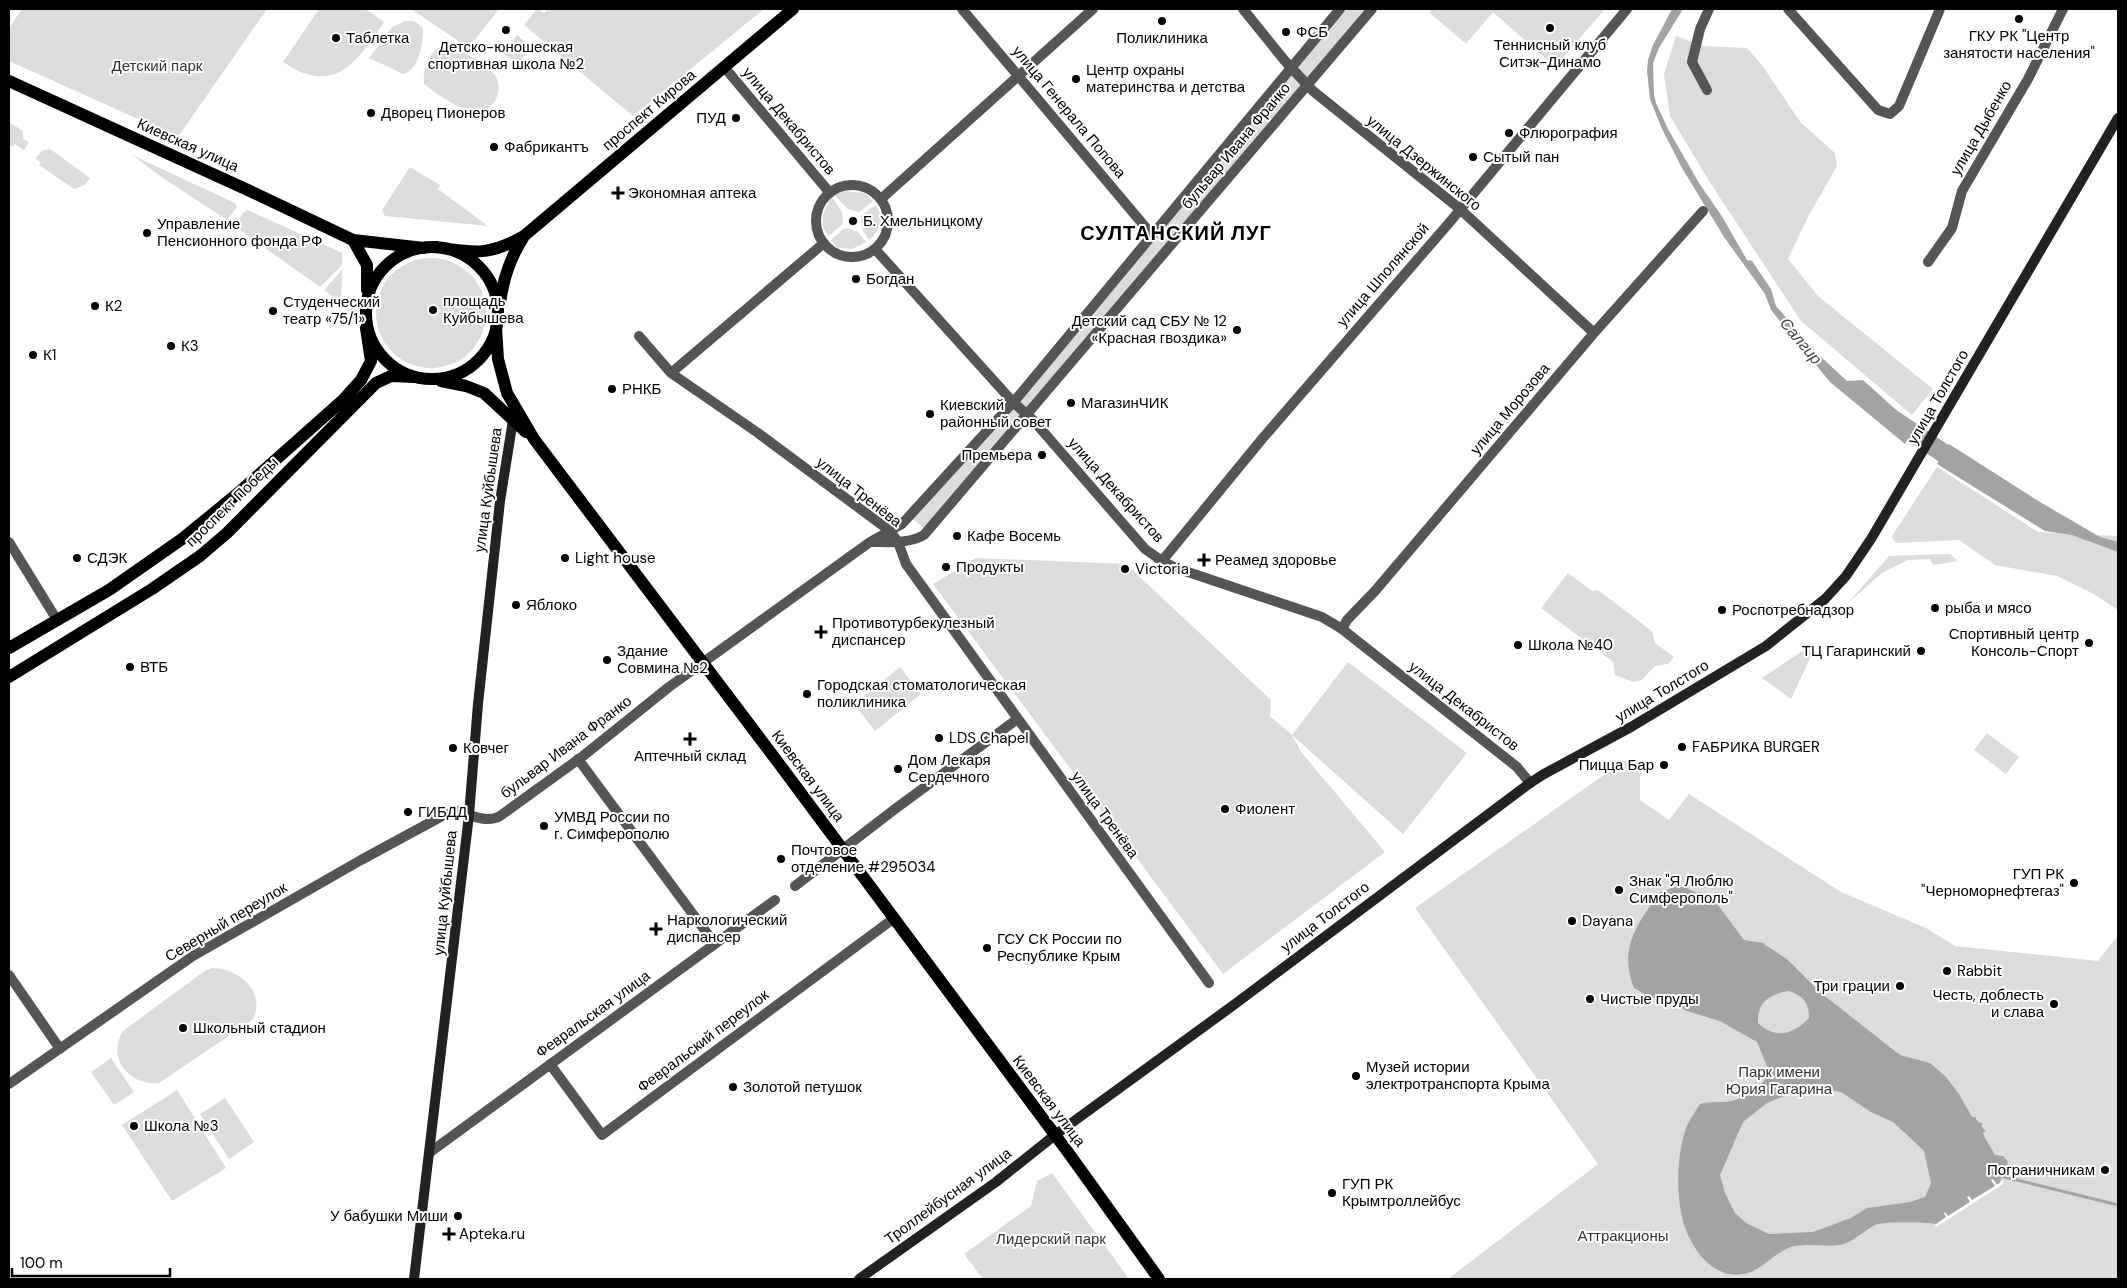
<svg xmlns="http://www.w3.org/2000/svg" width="2127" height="1288" font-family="'DM Sans',sans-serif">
<rect width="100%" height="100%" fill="#fff"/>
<path fill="#dcdcdc" d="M22,9H267L178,137L9,61V28Z
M319,9H365L384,22C357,62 334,97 283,62Z
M411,9H499L474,41L468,44L460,42Z
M539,9L544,13L547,9H764L633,116L524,25L536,10Z
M1345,9H1367L1306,80L1295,67Z
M1432,9H1605L1555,67L1493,12L1466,44L1429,12Z
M405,21H414L423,28V34C422,47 418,71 403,74L369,58L392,27Z
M517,35L531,47L518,64L503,53Z
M1676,36L1703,46L1747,48L1762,65L1801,123L1835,153L1837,166L1809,215L1788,259L1818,296L1933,389L1912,415L1801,321L1709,181L1670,116L1664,74Z
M448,44C460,51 489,65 496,77C500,84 499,93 496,99C492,106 486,112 478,112C464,113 435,93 424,84C422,67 431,47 448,44Z
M1291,72L1302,85L1025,409L1018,403Z
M9,122L23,131V139L29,142L24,150L15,144L13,147L9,144Z
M50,149L90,178L85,185L74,189L39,165L41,163L36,158L42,151Z
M132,155L235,203L237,207L227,220L163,178Z
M410,167L440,185L438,189L488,226L385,216L382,210Z
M846,191L865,193L873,201L859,212L848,209L834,195Z
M832,197L842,212L843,224L829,236C817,224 824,209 832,197Z
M875,205C886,216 880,231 869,240L862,229L861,216Z
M248,210L342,253V265L320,287L234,226L243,213Z
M845,228L857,231L866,242L852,249L838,248L831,240Z
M376 313a55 55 0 1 1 110 0a55 55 0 1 1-110 0Z
M342,270L341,303L324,290Z
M1015,407L1022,414L924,528L913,519Z
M1937,467L2038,532L2118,536V610L2092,593L2057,576L1995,565L1959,540L1898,543L1894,541L1892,536Z
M1950,554L1958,561L1933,565L1930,559L1908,560L1882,573L1847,604L1889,556Z
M976,558L1126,564L1271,700L1270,716L1291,734L1302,753L1385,852L1223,974L933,584Z
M1568,573L1592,591L1598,590L1652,631L1655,643L1674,657L1668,664L1655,666L1642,680L1633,682L1615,675L1613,662L1541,608Z
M1810,646L1813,652L1791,699L1762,678Z
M1348,662L1467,753L1403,834L1292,735Z
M900,667L921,694L875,731L854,704Z
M1987,733L2019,757L2006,774L1974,750Z
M1625,760L1640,774V800L1669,820L1689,794L1841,892L1926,928L1955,946L2098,961L2118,935V1279H1448L1598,1164L1415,908Z
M212,968C238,968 268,992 252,1020L159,1083C130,1086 106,1059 123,1031L203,972Z
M111,1058L134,1092L114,1105L91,1072Z
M177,1090L226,1168L172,1201L122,1125Z
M225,1098L254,1142L229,1159L200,1114Z
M1052,1173L1129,1279H983L964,1254L1031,1206L1037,1181Z"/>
<path fill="#a3a3a3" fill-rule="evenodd" d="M1672,9H1683L1659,48L1653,63L1654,95L1656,103L1668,129L1699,183L1723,218L1747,260L1752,261L1771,289L1776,306L1819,355L1847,381L1863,380L1915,427L1905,444L1830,382L1801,347L1771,310L1765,294L1724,237L1682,168L1662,129L1650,99L1647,71L1648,60L1653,45Z
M1949,444L2040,502L2100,537L2118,542V552L2072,535L2045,531L1937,464Z
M1675,887H1685L1718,905L1744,940L1763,943L1788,960L1821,993L1900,1055L1930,1063L1946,1077L1959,1094L1972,1117H1975L1978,1122L1982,1123V1127L1986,1131L1983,1132L1984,1136L1995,1155L2003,1156L2007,1160L2008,1167L2003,1169L2000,1183L1936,1224C1927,1222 1882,1221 1875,1225C1863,1231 1853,1243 1839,1245C1822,1247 1800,1242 1786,1249C1771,1256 1760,1272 1743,1274C1711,1280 1688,1244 1682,1217C1676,1190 1677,1158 1685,1131C1688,1122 1695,1112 1700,1104C1711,1101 1722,1103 1732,1101C1747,1097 1765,1086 1769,1071L1757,1042L1720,1021L1687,1011L1670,1002L1648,996L1634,988C1618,948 1638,923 1660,892ZM1789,991C1803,996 1809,1002 1809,1018C1794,1034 1776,1040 1758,1023C1757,1002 1770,994 1789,991ZM1817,1088L1841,1092L1871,1112L1893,1122L1906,1134L1924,1151L1931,1183L1925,1197L1910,1202L1867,1208L1851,1218L1813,1232L1769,1234L1746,1223L1735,1213L1725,1193L1720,1175L1743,1122L1767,1103L1791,1093Z"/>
<path fill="#fff" d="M1993,1179L1997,1185L2003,1180V1184L1936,1227L1935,1225L1946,1217L1944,1213L1945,1212L1948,1216L1970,1202L1967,1197L1969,1196L1972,1200L1995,1186L1991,1180Z"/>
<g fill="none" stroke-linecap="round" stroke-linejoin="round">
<path stroke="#a3a3a3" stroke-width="3" d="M2001,1176L2118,1205"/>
<path stroke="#a3a3a3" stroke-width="19" d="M1891,418L1964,467"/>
<path stroke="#555" stroke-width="10" d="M962,9L1152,235
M1243,9L1285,61L1313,91L1460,209L1594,333
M1788,9L1878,110L1890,114L1899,106L1940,9
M725,68L830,193
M1707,90L1692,62L1700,29L1709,9
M816 221a36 36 0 1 1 72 0a36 36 0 1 1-72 0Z
M881,199L1093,9
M875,249L1013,402
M1928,262L1952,228L1962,191L2028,79L2063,9
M639,336L671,373L758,433L890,531L898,542L906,564L1209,983
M671,373L824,243
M9,542L57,620
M1162,561L1262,439L1449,223L1627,9
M1342,629L1347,620L1375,591L1594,333L1703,211
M578,759L715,944
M795,886L895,809L1016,720
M9,975L60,1049
M550,1064L602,1135L893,919
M9,1084L193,956L361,860L444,815L462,810L469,815
M429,1153L775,900"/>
<path stroke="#555" stroke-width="10" d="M1013,402L1033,420L1145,549L1162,561L1176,568L1322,617L1342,629L1517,767L1530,783
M871,542C889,542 908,544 924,535L1372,9
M469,815C479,818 490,822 500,816L583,756L669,687L870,542L902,524L1017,398L1340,9"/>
<path stroke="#222" stroke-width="10" d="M414,1279L469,815L478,704L500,501L513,420
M859,1279L996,1182L1055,1135L1235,1004L1530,783L1544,774L1631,727L1766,646L1825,599L1846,576L1871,539L2118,118"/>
<path stroke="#000" stroke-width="12" d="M9,81L250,191L353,240L424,248
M353,240L367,265V290
M366 313a66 66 0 1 1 132 0a66 66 0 1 1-132 0Z
M436,247C475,253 489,256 524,236L793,9
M500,303C503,280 510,258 523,238
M496,328L498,359L507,393L534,439L777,761L1070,1155L1159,1279
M441,381L466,386L484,393L526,432
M9,648L109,590L182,539L237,494L343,400L361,380L371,361L366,328
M9,677L152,589L200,556L227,533L376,383L391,376L414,377"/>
</g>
<g fill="#000" stroke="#fff" stroke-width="2">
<circle cx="2019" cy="19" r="5"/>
<circle cx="1162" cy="21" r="5"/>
<circle cx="1550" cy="28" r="5"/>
<circle cx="506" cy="30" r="5"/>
<circle cx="1286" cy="32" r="5"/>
<circle cx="336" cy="38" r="5"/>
<circle cx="1076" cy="79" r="5"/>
<circle cx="371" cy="113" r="5"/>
<circle cx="736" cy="118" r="5"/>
<circle cx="1509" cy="133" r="5"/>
<circle cx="494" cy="147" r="5"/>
<circle cx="1473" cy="157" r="5"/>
<path d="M615.5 185.5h5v5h5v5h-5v5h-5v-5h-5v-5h5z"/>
<circle cx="853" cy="221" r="5"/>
<circle cx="147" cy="233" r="5"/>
<circle cx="856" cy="279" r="5"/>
<circle cx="95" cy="306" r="5"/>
<circle cx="433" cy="310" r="5"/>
<circle cx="273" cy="311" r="5"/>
<circle cx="1237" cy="330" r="5"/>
<circle cx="171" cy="346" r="5"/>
<circle cx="33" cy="355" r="5"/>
<circle cx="612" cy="389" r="5"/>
<circle cx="1071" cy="403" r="5"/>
<circle cx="930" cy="414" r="5"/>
<circle cx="1042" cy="455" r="5"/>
<circle cx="957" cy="536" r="5"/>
<circle cx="77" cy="558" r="5"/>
<circle cx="565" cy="558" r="5"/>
<path d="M1201.5 552.5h5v5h5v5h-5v5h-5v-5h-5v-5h5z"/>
<circle cx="946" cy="567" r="5"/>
<circle cx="1125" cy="569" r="5"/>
<circle cx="516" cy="605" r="5"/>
<circle cx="1935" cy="608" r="5"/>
<circle cx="1722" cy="610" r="5"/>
<path d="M818.5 624.5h5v5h5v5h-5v5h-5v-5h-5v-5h5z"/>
<circle cx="2089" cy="643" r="5"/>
<circle cx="1518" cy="645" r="5"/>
<circle cx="1921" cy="651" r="5"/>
<circle cx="607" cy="660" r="5"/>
<circle cx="130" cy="667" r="5"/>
<circle cx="807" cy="694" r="5"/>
<circle cx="939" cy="738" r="5"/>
<path d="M687.5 731.5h5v5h5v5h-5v5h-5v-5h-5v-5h5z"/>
<circle cx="1682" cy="747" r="5"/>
<circle cx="453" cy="748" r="5"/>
<circle cx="1664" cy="765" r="5"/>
<circle cx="898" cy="769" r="5"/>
<circle cx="1225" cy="809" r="5"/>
<circle cx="408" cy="812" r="5"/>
<circle cx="544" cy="826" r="5"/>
<circle cx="781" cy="859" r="5"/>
<circle cx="2074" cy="883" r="5"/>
<circle cx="1619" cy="890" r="5"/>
<circle cx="1572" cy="921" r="5"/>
<path d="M653.5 921.5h5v5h5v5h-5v5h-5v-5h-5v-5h5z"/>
<circle cx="987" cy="948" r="5"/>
<circle cx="1947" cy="971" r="5"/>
<circle cx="1900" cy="986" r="5"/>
<circle cx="1590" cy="999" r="5"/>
<circle cx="2054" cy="1004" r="5"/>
<circle cx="183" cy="1028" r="5"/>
<circle cx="1356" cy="1076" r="5"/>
<circle cx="733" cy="1087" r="5"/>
<circle cx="134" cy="1126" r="5"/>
<circle cx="2105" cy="1170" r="5"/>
<circle cx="1332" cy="1193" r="5"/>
<circle cx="458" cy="1216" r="5"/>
<path d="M446.5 1226.5h5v5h5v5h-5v5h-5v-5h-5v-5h5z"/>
</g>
<g text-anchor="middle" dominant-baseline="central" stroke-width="4" stroke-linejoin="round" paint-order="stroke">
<g font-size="15" fill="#000" stroke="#fff" text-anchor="start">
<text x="1296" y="32">ФСБ</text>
<text x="2019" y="36" text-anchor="middle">ГКУ РК "Центр<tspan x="2019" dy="17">занятости населения"</tspan></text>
<text x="346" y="38">Таблетка</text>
<text x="1162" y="38" text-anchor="middle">Поликлиника</text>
<text x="1550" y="45" text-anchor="middle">Теннисный клуб<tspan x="1550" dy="17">Ситэк-Динамо</tspan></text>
<text x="506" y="47" text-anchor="middle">Детско-юношеская<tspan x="506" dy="17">спортивная школа №2</tspan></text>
<text x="1086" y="70">Центр охраны<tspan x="1086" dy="17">материнства и детства</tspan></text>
<text x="381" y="113">Дворец Пионеров</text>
<text x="726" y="118" text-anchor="end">ПУД</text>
<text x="1519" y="133">Флюрография</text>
<text x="504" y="147">Фабрикантъ</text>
<text x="1483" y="157">Сытый пан</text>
<text x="628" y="193">Экономная аптека</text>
<text x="863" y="221">Б. Хмельницкому</text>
<text x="157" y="224">Управление<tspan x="157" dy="17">Пенсионного фонда РФ</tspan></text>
<text x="866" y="279">Богдан</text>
<text x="443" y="301">площадь<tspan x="443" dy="17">Куйбышева</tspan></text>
<text x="283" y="302">Студенческий<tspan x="283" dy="17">театр «75/1»</tspan></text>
<text x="105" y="306">К2</text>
<text x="1227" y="321" text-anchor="end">Детский сад СБУ № 12<tspan x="1227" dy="17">«Красная гвоздика»</tspan></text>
<text x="181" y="346">К3</text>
<text x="43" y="355">К1</text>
<text x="622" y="389">РНКБ</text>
<text x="1081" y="403">МагазинЧИК</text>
<text x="940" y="405">Киевский<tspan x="940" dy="17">районный совет</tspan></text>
<text x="1032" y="455" text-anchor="end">Премьера</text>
<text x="967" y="536">Кафе Восемь</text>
<text x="87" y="558">СДЭК</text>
<text x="575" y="558">Light house</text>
<text x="1215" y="560">Реамед здоровье</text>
<text x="956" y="567">Продукты</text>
<text x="1135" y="569">Victoria</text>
<text x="526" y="605">Яблоко</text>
<text x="1945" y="608">рыба и мясо</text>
<text x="1732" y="610">Роспотребнадзор</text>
<text x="832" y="623">Противотурбекулезный<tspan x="832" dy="17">диспансер</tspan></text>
<text x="2079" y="634" text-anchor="end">Спортивный центр<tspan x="2079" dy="17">Консоль-Спорт</tspan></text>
<text x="1528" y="645">Школа №40</text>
<text x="617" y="651">Здание<tspan x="617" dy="17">Совмина №2</tspan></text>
<text x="1911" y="651" text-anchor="end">ТЦ Гагаринский</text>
<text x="140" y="667">ВТБ</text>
<text x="817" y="685">Городская стоматологическая<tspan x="817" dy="17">поликлиника</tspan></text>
<text x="949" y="738">LDS Chapel</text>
<text x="1692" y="747">FАБРИКА BURGER</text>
<text x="463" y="748">Ковчег</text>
<text x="690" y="756" text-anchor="middle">Аптечный склад</text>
<text x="908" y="760">Дом Лекаря<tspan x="908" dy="17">Сердечного</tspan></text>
<text x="1654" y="765" text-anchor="end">Пицца Бар</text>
<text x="1235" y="809">Фиолент</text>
<text x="418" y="812">ГИБДД</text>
<text x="554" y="817">УМВД России по<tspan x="554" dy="17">г. Симферополю</tspan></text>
<text x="791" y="850">Почтовое<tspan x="791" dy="17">отделение #295034</tspan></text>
<text x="2064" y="874" text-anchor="end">ГУП РК<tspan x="2064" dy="17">"Черноморнефтегаз"</tspan></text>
<text x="1629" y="881">Знак "Я Люблю<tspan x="1629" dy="17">Симферополь"</tspan></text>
<text x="667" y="920">Наркологический<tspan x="667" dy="17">диспансер</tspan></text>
<text x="1582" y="921">Dayana</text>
<text x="997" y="939">ГСУ СК России по<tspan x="997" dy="17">Республике Крым</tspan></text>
<text x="1957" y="971">Rabbit</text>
<text x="1890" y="986" text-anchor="end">Три грации</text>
<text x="2044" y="995" text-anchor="end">Честь, доблесть<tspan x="2044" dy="17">и слава</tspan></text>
<text x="1600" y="999">Чистые пруды</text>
<text x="193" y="1028">Школьный стадион</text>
<text x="1366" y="1067">Музей истории<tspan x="1366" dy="17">электротранспорта Крыма</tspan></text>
<text x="743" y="1087">Золотой петушок</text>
<text x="144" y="1126">Школа №3</text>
<text x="2095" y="1170" text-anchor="end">Пограничникам</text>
<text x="1342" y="1184">ГУП РК<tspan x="1342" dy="17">Крымтроллейбус</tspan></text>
<text x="448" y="1216" text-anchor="end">У бабушки Миши</text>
<text x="459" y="1234">Apteka.ru</text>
</g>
<g font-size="15" fill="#333" stroke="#fff">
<text x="157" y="66">Детский парк</text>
<text x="1779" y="1072">Парк имени<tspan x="1779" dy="17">Юрия Гагарина</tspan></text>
<text x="1623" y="1236">Аттракционы</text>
<text x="1051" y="1239">Лидерский парк</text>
</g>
<g font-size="15" fill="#000" stroke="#fff">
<text transform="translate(649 110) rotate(-40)">проспект Кирова</text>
<text transform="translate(1069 112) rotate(50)">улица Генерала Попова</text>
<text transform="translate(789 121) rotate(50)">улица Декабристов</text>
<text transform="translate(1981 128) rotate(-60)">улица Дыбенко</text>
<text transform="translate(188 145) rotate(24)">Киевская улица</text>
<text transform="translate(1236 146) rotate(-50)">бульвар Ивана Франко</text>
<text transform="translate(1424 163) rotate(39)">улица Дзержинского</text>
<text transform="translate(1383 275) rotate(-49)">улица Шполянской</text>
<text transform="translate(1938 397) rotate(-60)">улица Толстого</text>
<text transform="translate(1510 409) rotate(-50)">улица Морозова</text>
<text transform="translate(488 490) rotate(-82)">улица Куйбышева</text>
<text transform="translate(1116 490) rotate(48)">улица Декабристов</text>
<text transform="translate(859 492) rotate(38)">улица Тренёва</text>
<text transform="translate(232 502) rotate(-44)">проспект Победы</text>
<text transform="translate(1662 691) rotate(-31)">улица Толстого</text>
<text transform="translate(1464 706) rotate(38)">улица Декабристов</text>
<text transform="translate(566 747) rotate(-37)">бульвар Ивана Франко</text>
<text transform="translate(808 776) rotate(53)">Киевская улица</text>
<text transform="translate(1105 815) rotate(54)">улица Тренёва</text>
<text transform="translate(445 893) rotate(-84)">улица Куйбышева</text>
<text transform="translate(1325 917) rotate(-37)">улица Толстого</text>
<text transform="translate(226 922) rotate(-31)">Северный переулок</text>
<text transform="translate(593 1014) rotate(-36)">Февральская улица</text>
<text transform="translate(703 1041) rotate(-37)">Февральский переулок</text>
<text transform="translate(1049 1101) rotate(53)">Киевская улица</text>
<text transform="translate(948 1196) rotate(-36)">Троллейбусная улица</text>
</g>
<g font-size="16" font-style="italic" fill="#444" stroke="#fff">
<text transform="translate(1801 341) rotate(50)">Салгир</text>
</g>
<g font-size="20" font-weight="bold" letter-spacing="1" fill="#000" stroke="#fff">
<text x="1176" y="233">СУЛТАНСКИЙ ЛУГ</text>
</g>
</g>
<rect width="2127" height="1288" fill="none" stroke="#000000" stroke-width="20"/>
<path d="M12 1268v8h158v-8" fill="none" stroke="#000000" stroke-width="2.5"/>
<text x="20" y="1268" font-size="15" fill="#000000" stroke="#ffffff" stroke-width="4" paint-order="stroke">100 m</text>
</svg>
